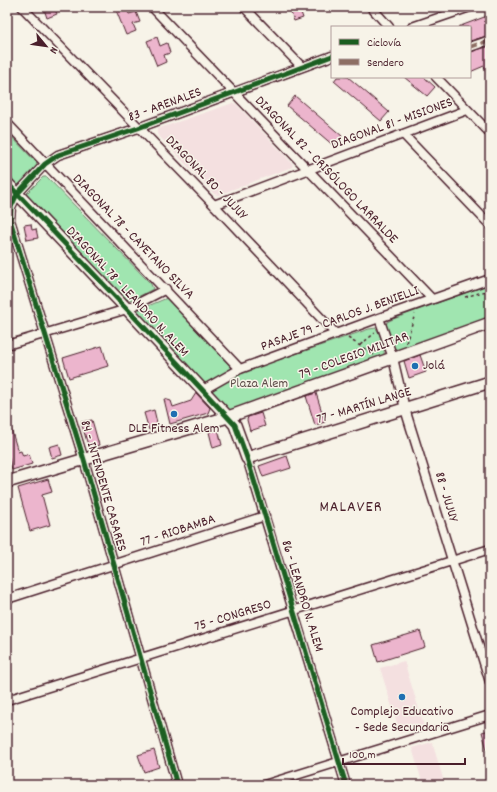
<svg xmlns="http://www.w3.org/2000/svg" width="497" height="792" font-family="Dekko,sans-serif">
<rect width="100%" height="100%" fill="#f7f3e8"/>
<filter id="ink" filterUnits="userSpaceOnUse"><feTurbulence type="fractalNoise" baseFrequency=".025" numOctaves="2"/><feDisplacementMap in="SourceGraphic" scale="8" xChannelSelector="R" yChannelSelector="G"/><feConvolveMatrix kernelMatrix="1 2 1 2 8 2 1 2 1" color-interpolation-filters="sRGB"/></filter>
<g filter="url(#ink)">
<path fill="#f4e0e0" d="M233,103L236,104L293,164L292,167L218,195L214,194L157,134V129Z
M404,661L424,726L400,733L380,668Z
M432,742L445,785H423L412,748Z"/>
<path fill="#a0e5b0" stroke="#75826e" d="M7,132L37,163V169L21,186H15L7,177Z
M43,177H47L151,284L153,289L132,300L125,299L27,198L26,194Z
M490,284V319L401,351C390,349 389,336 386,326L387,322L393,319Z
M167,298L232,368L206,385L136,311Z
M376,328C381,336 385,347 384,356L232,411L227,410L211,393L212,389L246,371L369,329Z"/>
<path fill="#ecb5cd" stroke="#4a1f2b" d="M50,7H54L57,14L47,18L44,9Z
M124,7H126L129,14L136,12L140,22L133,24L136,31L126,35L116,10Z
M289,7H299L303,18L294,21Z
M487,16L490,24V35L470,41V27H458Z
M157,37L160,46L167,43L170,53L164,55L166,62L157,66L147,41Z
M490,46V79H489L484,66L470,72V52Z
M337,77H348L389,112L381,121L334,81Z
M404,77H424L435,87L427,96Z
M295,96L342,136L334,146L287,106Z
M31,224L32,230L36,229L38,238L27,240L24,225Z
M102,346L108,366L69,378L63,358Z
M420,355L426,372L409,378L404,361Z
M196,393L210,408L208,413L170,424L164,399L171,401L173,407L191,401Z
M316,393L325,422L315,425L306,396Z
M154,410L158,427L149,430L144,413Z
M261,413L265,426L250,431L247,420L248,417Z
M92,420L99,445L92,447L88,445L81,422Z
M7,422H9L18,452L21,451L23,456L29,454L32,464L12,470L7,451Z
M218,429L222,445L213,448L209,432Z
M59,444L62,455L52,458L49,447Z
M287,456L291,468L263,477L259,466Z
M48,479L52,492L42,495L50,525L30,531L18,488Z
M420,631L425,647L378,662L373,645Z
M490,730V752L488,753L482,732Z
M154,750L159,767L144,772L138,755Z"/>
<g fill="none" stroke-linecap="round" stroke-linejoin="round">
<defs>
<path id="street" d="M22,7L214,205L336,334
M152,7L432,299
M244,7L302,67
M371,7L389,27
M412,27L470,7
M470,47L490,40
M436,77L490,133
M7,123L240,369
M403,134L490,225
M214,205L467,110
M379,318L393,358L405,409L490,682
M7,345L127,309L166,289
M203,390L240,369L379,318L490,279
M247,458L346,785
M7,599L265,516
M7,700L490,549
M177,785L84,460L10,220L11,207L17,194L45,164L58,155L138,128L332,56
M264,785L490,715"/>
<path id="secondary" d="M7,183L127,309L228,417L235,425L247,458L490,382
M7,482L228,417L490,323"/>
</defs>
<use href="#street" stroke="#4a1f2b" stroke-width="11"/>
<use href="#secondary" stroke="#4a1f2b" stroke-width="14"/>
<path stroke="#4a1f2b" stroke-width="1.5" stroke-dasharray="3 3" stroke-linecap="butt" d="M465,297L490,290
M348,338L374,355
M406,343L415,314
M360,345L375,333"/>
<use href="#street" stroke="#f7f3e8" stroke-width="8"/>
<use href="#secondary" stroke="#f7f3e8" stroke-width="11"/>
<path stroke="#8d6e63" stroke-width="4" stroke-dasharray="8 4" stroke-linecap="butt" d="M470,47L490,40"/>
<defs>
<path id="cycleway" d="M7,183L127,309L235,425L247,458L265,516L346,785
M177,785L84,460L10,220L11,207L17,194L45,164L58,155L138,128L332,56"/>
</defs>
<use href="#cycleway" stroke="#f7f3e8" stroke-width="8"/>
<use href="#cycleway" stroke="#1b5e20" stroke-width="5"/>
</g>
</g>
<g fill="#1f6fb2" stroke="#f7f3e8" stroke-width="1.5">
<circle cx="415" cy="366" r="4"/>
<circle cx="174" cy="414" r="4"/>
<circle cx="402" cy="697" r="4"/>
</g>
<g text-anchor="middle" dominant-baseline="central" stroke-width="3" stroke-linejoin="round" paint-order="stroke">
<g font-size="14" fill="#4a1f2b" stroke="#f7f3e8">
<text transform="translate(165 105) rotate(-20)">83 - ARENALES</text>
<text transform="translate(392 124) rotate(-20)">DIAGONAL 81 - MISIONES</text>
<text transform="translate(326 170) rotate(46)">DIAGONAL 82 - CRISÓLOGO LARRALDE</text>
<text transform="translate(206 178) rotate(46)">DIAGONAL 80 - JUJUY</text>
<text transform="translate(133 237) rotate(46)">DIAGONAL 78 - CAYETANO SILVA</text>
<text transform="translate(127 292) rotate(47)">DIAGONAL 78 - LEANDRO N. ALEM</text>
<text transform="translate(340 319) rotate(-20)">PASAJE 79 - CARLOS J. BENIELLI</text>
<text transform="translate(354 356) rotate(-20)">79 - COLEGIO MILITAR</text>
<text transform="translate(364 406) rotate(-17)">77 - MARTÍN LANGE</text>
<text transform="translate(103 486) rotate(74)">84 - INTENDENTE CASARES</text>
<text transform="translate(446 497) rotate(73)">88 - JUJUY</text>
<text transform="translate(178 531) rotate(-18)">77 - RIOBAMBA</text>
<text transform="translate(302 596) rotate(73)">86 - LEANDRO N. ALEM</text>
<text transform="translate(233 616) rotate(-17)">75 - CONGRESO</text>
</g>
<g font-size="14" fill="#4a1f2b" stroke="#f7f3e8">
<text x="423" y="366" text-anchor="start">Jolá</text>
<text x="174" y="429">DLE Fitness Alem</text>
<text x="402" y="712">Complejo Educativo<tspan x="402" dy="16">- Sede Secundaria</tspan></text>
</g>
<g font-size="14" fill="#60504c" stroke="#f7f3e8">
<text x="259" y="384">Plaza Alem</text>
</g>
<g font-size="16" letter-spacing="1" fill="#4a1f2b" stroke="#f7f3e8">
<text x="351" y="507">MALAVER</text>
</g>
</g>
<rect width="497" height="792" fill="none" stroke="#f7f3e8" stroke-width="24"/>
<rect x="12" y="12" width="473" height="768" fill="none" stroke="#4a1f2b" stroke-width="1.5" filter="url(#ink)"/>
<rect x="331" y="26" width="140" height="52" fill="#f7f3e8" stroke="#b29e9c"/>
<rect x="339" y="39" width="20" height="6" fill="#1b5e20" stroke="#b29e9c"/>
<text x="367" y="46" font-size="12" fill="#4a1f2b">Ciclovía</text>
<rect x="339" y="59" width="20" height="6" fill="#8d6e63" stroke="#b29e9c"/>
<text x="367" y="66" font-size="12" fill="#4a1f2b">Sendero</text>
<g transform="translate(46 46) rotate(119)" stroke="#f7f3e8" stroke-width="3" paint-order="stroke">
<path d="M0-3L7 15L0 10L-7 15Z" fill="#4a1f2b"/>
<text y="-6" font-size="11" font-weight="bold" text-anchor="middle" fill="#4a1f2b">N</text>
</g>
<path d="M343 758v6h122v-6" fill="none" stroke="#4a1f2b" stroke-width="2"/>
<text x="349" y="758" font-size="12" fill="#4a1f2b" stroke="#f7f3e8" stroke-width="3" paint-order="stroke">100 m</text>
</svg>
